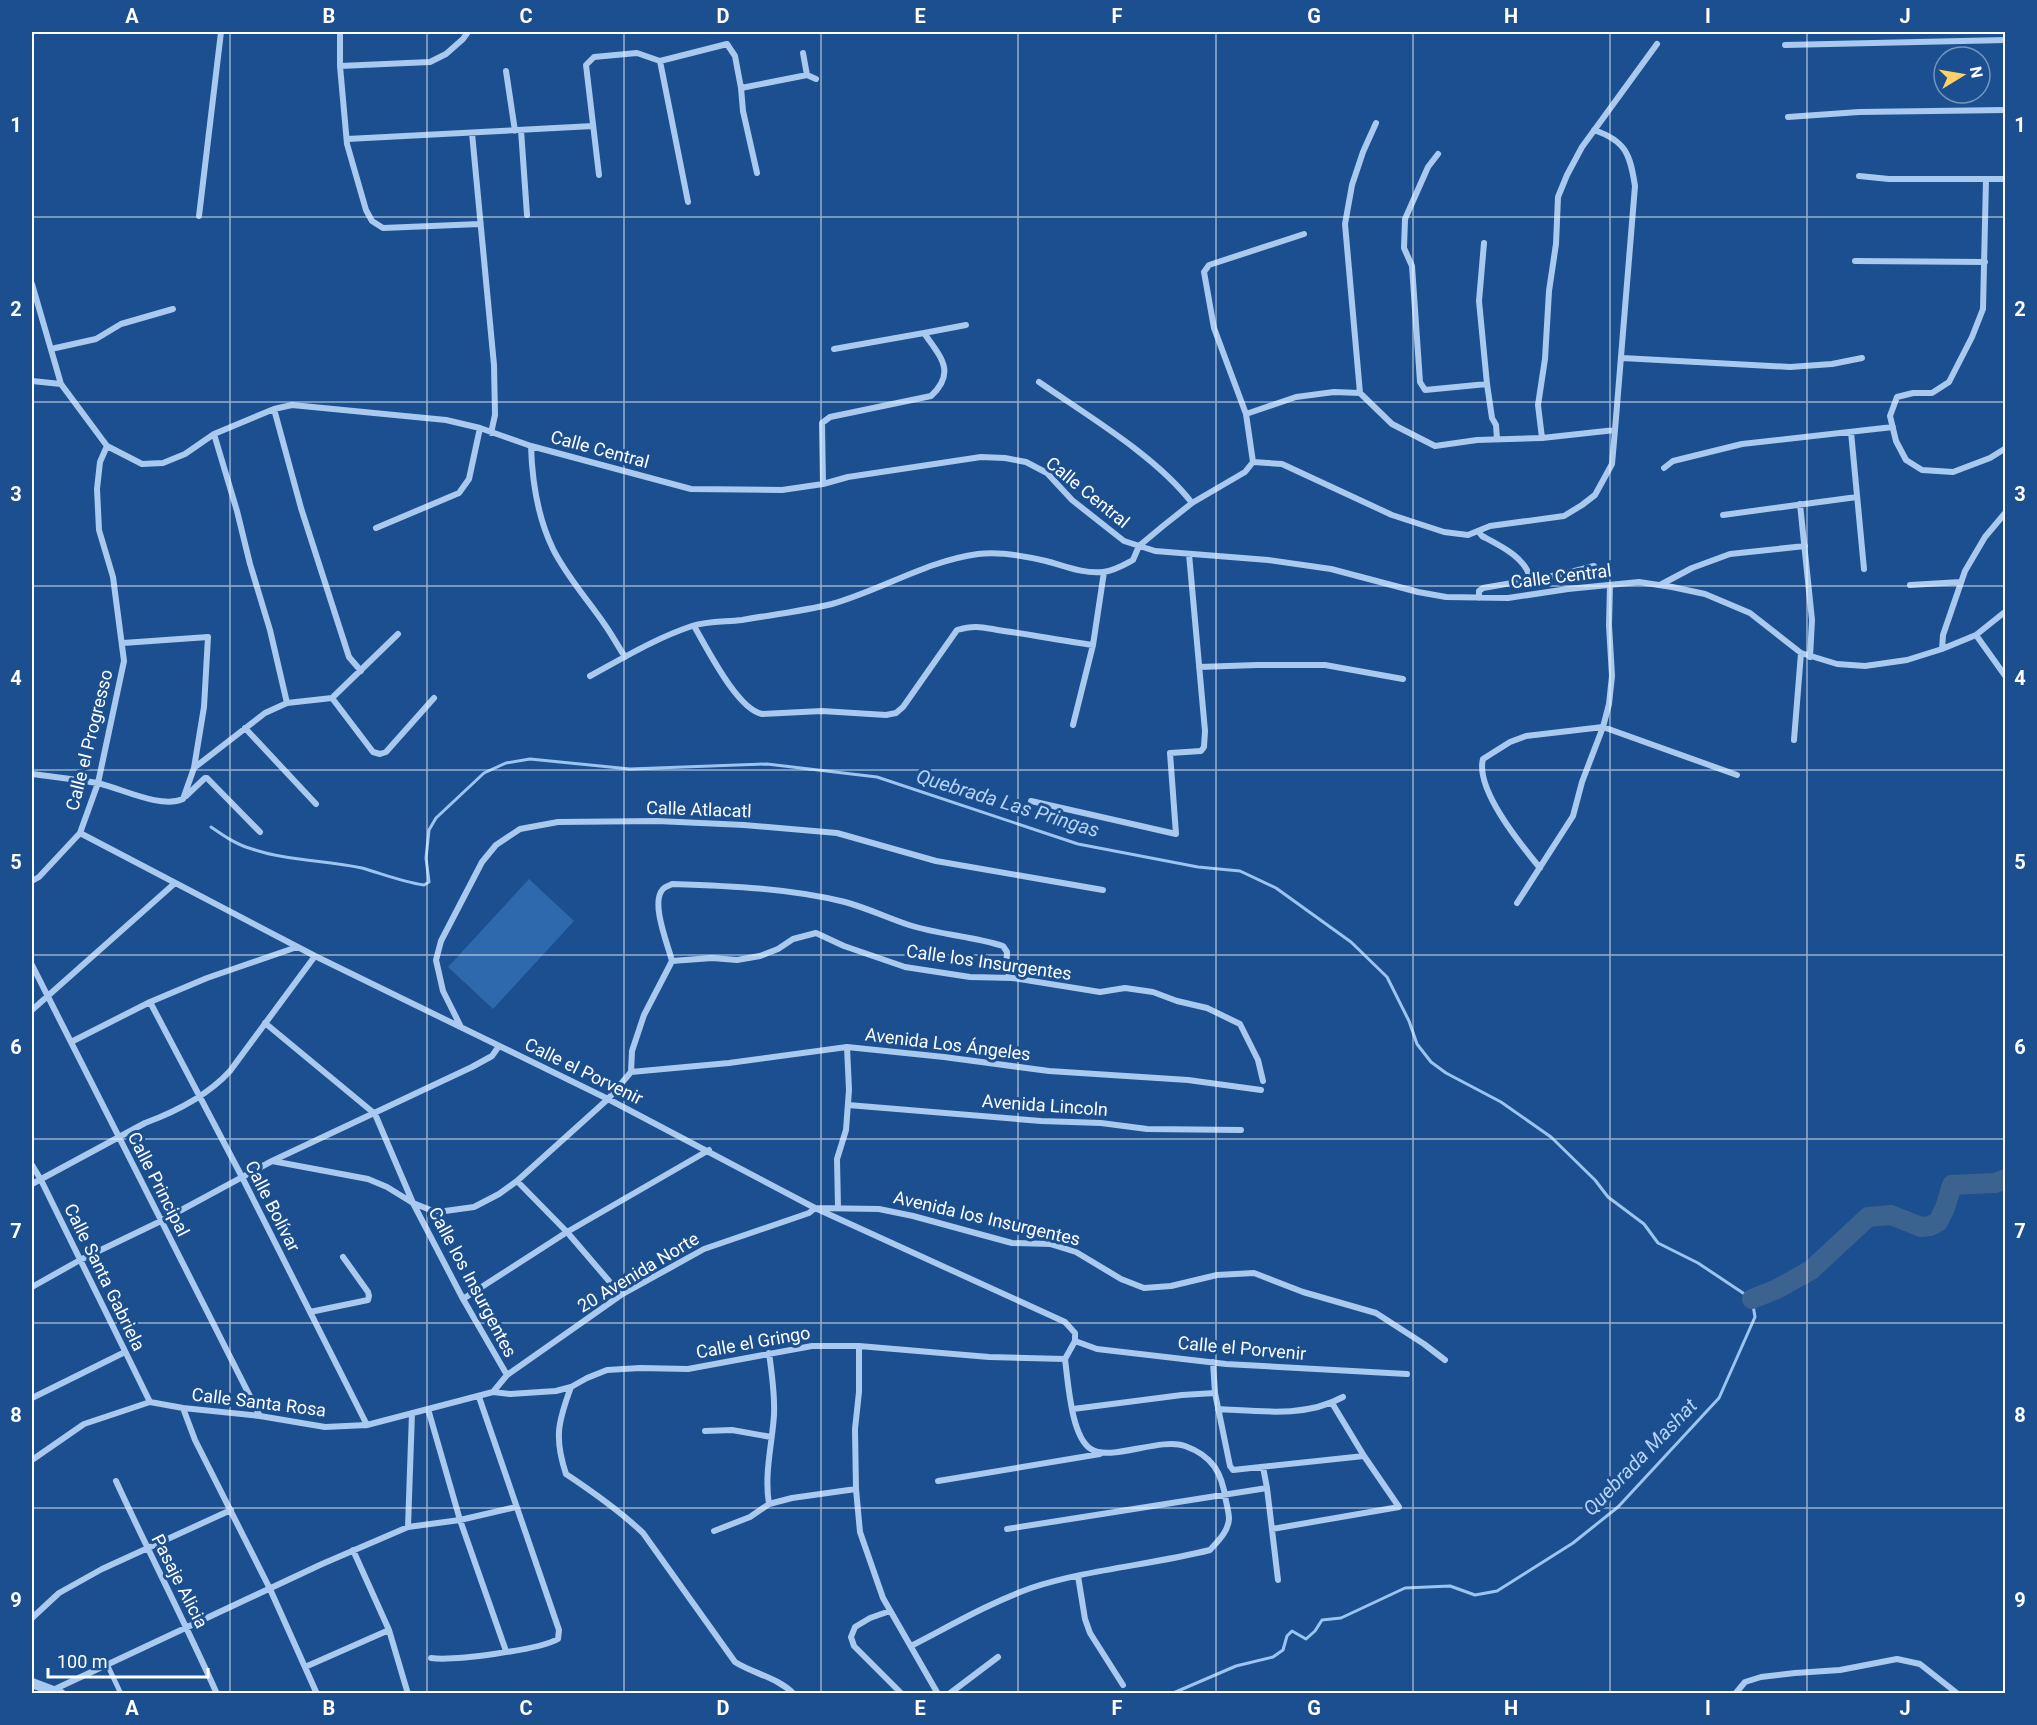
<svg xmlns="http://www.w3.org/2000/svg" width="2037" height="1725" font-family="Roboto,sans-serif">
<rect width="100%" height="100%" fill="#1b4f8f"/>
<path fill="#2e69ad" d="M529,879L574,921L493,1009L448,967Z"/>
<g fill="none" stroke-linecap="round" stroke-linejoin="round">
<path stroke="#9cc4f0" stroke-width="3" d="M211,827C224,836 237,845 252,849C287,861 325,860 362,868C383,874 402,882 424,885L429,882L426,858L429,830L436,818L484,773L506,763L530,759L630,769L767,764L877,777L1078,844L1198,867L1240,871L1276,888L1351,942L1387,977L1409,1021L1417,1044L1431,1062L1446,1073L1501,1102L1551,1137L1595,1180L1608,1197L1644,1224L1658,1243L1698,1263L1752,1299L1755,1317L1719,1398L1618,1507L1573,1543L1497,1591L1475,1595L1450,1586L1405,1588L1341,1618L1322,1620L1315,1631L1306,1639L1292,1631L1287,1636L1283,1650L1273,1657L1236,1666L1171,1694"/>
<path stroke="#3c6290" stroke-width="20" d="M1752,1299L1777,1289L1811,1270L1868,1217L1891,1215L1921,1227L1930,1226L1938,1222L1945,1208L1952,1185L1995,1183L2006,1179"/>
<path stroke="#a9c9ee" stroke-width="5" d="M107,1664L121,1694"/>
<path stroke="#a9c9ee" stroke-width="6" d="M340,32V66L347,144L366,210L372,221L383,228L480,224
M1785,45L2006,40
M803,53L807,75
M660,61L688,202
M340,66L430,62L446,54L463,39L468,32
M506,71L515,131
M741,88L743,111L757,173
M1788,117L1859,112L2006,110
M521,130L527,215
M472,133L494,365L495,415L491,433
M347,139L593,126
M1438,154L1428,167L1405,219L1404,248L1412,266L1420,382L1425,390L1487,384
M599,175L586,65L594,57L637,53L660,61L727,44L735,56L741,88L807,75L816,79
M1859,176L1889,179H2006
M1986,179L1983,309L1972,337L1949,382L1932,393H1913L1897,397L1890,416L1896,441L1906,460L1922,470L1953,472L1990,458L2006,448
M199,216L221,32
M1484,243L1479,301L1487,384L1492,418L1496,425L1497,439
M1855,261L1985,262
M32,284L61,384
M924,333L966,325
M51,349L96,339L121,324L173,309
M1622,358L1790,367L1832,364L1862,358
M32,381L61,384L107,446L142,464L163,463L185,454L214,434L274,409L292,405L446,420L480,428L531,446L691,489L782,490L823,484L848,477L981,457L1005,458L1026,462L1047,473L1072,500L1124,541L1155,551L1268,560L1331,569L1418,592L1446,597L1508,598L1568,589L1639,582L1672,587L1705,594L1750,613L1801,653L1837,664L1865,666L1907,660L1942,649L1976,635L2006,611
M1039,382C1088,416 1156,456 1192,503
M1360,393L1345,224L1352,185L1363,152L1376,123
M274,409L301,508L349,657L361,671
M1246,414L1296,397L1334,392L1360,393L1392,424L1435,446L1477,440L1542,438L1615,430L1635,186C1630,154 1626,141 1594,130
M1851,432L1864,569
M214,434L237,511L250,564L270,630L287,703
M1542,438L1538,405L1545,359L1549,291L1556,244L1558,197L1567,175L1582,147L1657,44
M531,446C532,480 538,518 553,549C567,577 588,600 605,625C612,635 618,646 625,657
M1253,462L1282,464L1392,515L1444,532L1468,535L1490,526L1564,516L1582,505L1595,495L1612,464L1615,430
M1664,468L1673,461L1742,444L1893,427
M823,484L822,423L830,417L931,396C957,372 940,356 924,333L834,349
M1800,504L1812,620L1810,657
M1723,515L1857,497
M376,528L459,493L469,479L480,428
M1478,531L1482,536C1499,545 1527,558 1530,579
M1660,585L1692,568L1730,554L1805,546
M1910,585L1961,582
M1479,598V591L1483,588L1563,574L1594,566
M694,626C707,648 737,709 762,714L822,711L886,715L896,713L903,707L957,630C977,624 984,628 1004,631C1034,635 1063,641 1093,645
M1976,635L2006,677
M123,643L208,637L204,707L194,768
M1942,649L1943,635L1965,571L1985,537L2006,512
M1199,667L1257,665H1325L1403,679
M590,676C623,658 656,638 692,626C708,621 726,622 742,620C771,615 803,611 832,604C882,590 926,561 978,554C1000,551 1025,556 1046,561C1065,566 1083,574 1103,572C1114,571 1124,565 1133,560L1139,546L1163,526L1192,503L1245,472L1253,462L1246,414L1214,328L1204,272L1209,265L1304,234
M332,698L373,752L380,754L386,752L434,698
M1073,725L1093,645L1104,572
M245,728L316,804
M1794,740L1801,653
M32,774C53,777 76,779 97,783C121,788 160,809 183,799L194,768L265,713L287,703L332,698L398,634
M186,796L205,778H207L260,832
M1031,801L1176,834L1170,753L1201,751L1204,747L1205,731L1189,554
M1540,868C1521,845 1475,789 1483,759L1510,742L1526,736L1603,727L1737,775
M32,881L39,877L80,833L98,783L124,661L113,577L99,530L97,489L100,462L107,446
M1517,903L1573,816L1582,782L1603,727L1609,704L1612,676L1609,625L1610,585
M672,961C668,945 650,902 663,889C666,886 669,886 672,884C730,886 788,888 845,902C867,908 888,918 909,925C940,935 972,936 1003,946L1007,952L1006,970L1013,978
M32,965L260,1416
M150,1002L242,1177L367,1425
M32,1010L175,883
M265,1023L375,1114L413,1203L433,1211H445L474,1207L499,1194L517,1181L608,1099L631,1072L632,1051L644,1015L672,961L712,958L737,960L760,956L778,949L793,939L816,933L844,946L905,967L970,977L1013,978L1100,992L1125,988L1153,992L1177,1001L1207,1008L1240,1024L1258,1060L1263,1081
M461,1027L443,991L436,960L441,941L482,862L496,845L520,829L558,822L657,821L744,825L837,833L936,861L1103,890
M71,1042L150,1002L207,978L297,947
M631,1072L729,1063L847,1047L944,1057L1049,1071L1188,1080L1261,1090
M848,1105L1041,1121L1101,1123L1147,1129L1241,1130
M272,1161L472,1067L492,1056L499,1046
M32,1165L41,1180L150,1402
M517,1181L567,1232L621,1295
M32,1184L145,1123C175,1112 208,1095 230,1071L315,956
M838,1207L837,1159L846,1130L849,1090L847,1047
M32,1287L80,1260L161,1221L272,1161L368,1179L387,1187L413,1203L463,1299L507,1375
M463,1299L567,1232L709,1150
M310,1312L368,1300L369,1296L368,1292L343,1257
M1075,1341L1097,1349L1226,1364L1407,1374
M859,1346V1392L855,1429L856,1489L860,1532L883,1598L938,1694
M1213,1362L1215,1393L1230,1466L1233,1470L1364,1456
M571,1387C558,1422 554,1438 566,1474C593,1492 619,1510 643,1533L735,1662C754,1674 777,1677 794,1694
M493,1392L507,1375L621,1295L704,1249L809,1213L815,1208L879,1209L913,1216L1012,1243L1050,1244L1076,1252L1121,1279L1144,1288L1171,1286L1217,1275L1254,1273L1303,1292L1376,1313L1424,1344L1445,1360
M32,1398L125,1352
M183,1408L195,1440L270,1589L317,1694
M428,1409L460,1520L506,1651
M1073,1409L1182,1395L1215,1393
M1218,1409C1259,1411 1305,1418 1343,1397
M705,1431L732,1430L771,1437
M32,1460L84,1424L150,1402L183,1408L260,1416L325,1427L367,1425L493,1392L510,1394L556,1391L571,1387L587,1378L607,1370L640,1368L688,1369L812,1346H859L989,1357L1065,1359L1075,1341V1333L1065,1322L815,1208L608,1099L315,956L80,833
M1263,1467L1267,1488L1278,1580
M116,1481C149,1553 185,1622 217,1694
M938,1481L1100,1454
M769,1504C764,1474 772,1445 774,1415C775,1394 772,1374 769,1353
M408,1527L412,1413
M1007,1529L1267,1488
M1272,1529L1399,1507L1364,1456L1332,1403
M714,1531L750,1517L769,1504L792,1498L856,1489
M353,1550L389,1630L408,1694
M1078,1576L1085,1619L1090,1633L1123,1685
M890,1611L870,1618L855,1627L851,1637L854,1646L902,1694
M32,1618L59,1593L102,1569L231,1510
M911,1646C950,1626 989,1603 1031,1588C1089,1569 1151,1565 1210,1550C1218,1541 1228,1532 1229,1519C1229,1513 1227,1506 1226,1501C1222,1473 1213,1456 1185,1446C1160,1437 1110,1462 1091,1449C1071,1437 1068,1381 1065,1359
M431,1658C453,1661 539,1650 558,1639L559,1630L479,1397
M305,1667L389,1630
M53,1690L322,1564L408,1527L460,1520L516,1507
M949,1694L998,1657
M1735,1694L1745,1682L1761,1677L1795,1673L1840,1670L1897,1659L1920,1664L1958,1694"/>
<path stroke="#a9c9ee" stroke-width="10" d="M32,1683L61,1694"/>
</g>
<path fill="none" stroke="#fff" stroke-width="1.5" stroke-opacity="0.55" d="M230,32V1694M427,32V1694M624,32V1694M821,32V1694M1018,32V1694M1216,32V1694M1413,32V1694M1610,32V1694M1807,32V1694M32,217H2006M32,402H2006M32,586H2006M32,770H2006M32,955H2006M32,1139H2006M32,1323H2006M32,1508H2006"/>
<g text-anchor="middle" dominant-baseline="central" stroke-width="6" stroke-linejoin="round" paint-order="stroke">
<g font-size="18" fill="#fff" stroke="#1b4f8f">
<text transform="translate(600 449) rotate(15)">Calle Central</text>
<text transform="translate(1088 492) rotate(39)">Calle Central</text>
<text transform="translate(1561 576) rotate(-7)">Calle Central</text>
<text transform="translate(89 740) rotate(-76)">Calle el Progresso</text>
<text transform="translate(699 809) rotate(2)">Calle Atlacatl</text>
<text transform="translate(989 962) rotate(8)">Calle los Insurgentes</text>
<text transform="translate(948 1044) rotate(7)">Avenida Los Ángeles</text>
<text transform="translate(584 1071) rotate(26)">Calle el Porvenir</text>
<text transform="translate(1045 1105) rotate(4)">Avenida Lincoln</text>
<text transform="translate(159 1184) rotate(63)">Calle Principal</text>
<text transform="translate(273 1206) rotate(63)">Calle Bolívar</text>
<text transform="translate(987 1218) rotate(13)">Avenida los Insurgentes</text>
<text transform="translate(638 1272) rotate(-31)">20 Avenida Norte</text>
<text transform="translate(105 1277) rotate(64)">Calle Santa Gabriela</text>
<text transform="translate(473 1282) rotate(62)">Calle los Insurgentes</text>
<text transform="translate(753 1342) rotate(-10)">Calle el Gringo</text>
<text transform="translate(1242 1348) rotate(5)">Calle el Porvenir</text>
<text transform="translate(259 1402) rotate(7)">Calle Santa Rosa</text>
<text transform="translate(180 1581) rotate(63)">Pasaje Alicia</text>
</g>
<g font-size="20" font-style="italic" fill="#b5d3f5" stroke="#1b4f8f">
<text transform="translate(1008 803) rotate(17)">Quebrada Las Pringas</text>
<text transform="translate(1640 1457) rotate(-46)">Quebrada Mashat</text>
</g>
</g>
<rect width="2037" height="1725" fill="none" stroke="#1b4f8f" stroke-width="66"/>
<g transform="translate(1962 75) rotate(79)"><circle r="28" fill="#1b4f8f" stroke="#7695bc" stroke-width="1.5"/>
<path d="M0-4.5L10 22L0 15L-10 22Z" fill="#ffd166"/>
<text y="-9" font-size="16" font-weight="bold" text-anchor="middle" fill="#ffffff">N</text>
</g>
<path d="M48 1668v9h160v-9" fill="none" stroke="#ffffff" stroke-width="3"/>
<text x="57" y="1668" font-size="18" fill="#ffffff" stroke="#1b4f8f" stroke-width="4.5" paint-order="stroke">100 m</text>
<rect x="33" y="33" width="1971" height="1659" fill="none" stroke="#fff" stroke-width="2"/>
<g font-size="20" text-anchor="middle" font-weight="bold" fill="#fff">
<text x="132" y="23">A</text>
<text x="329" y="23">B</text>
<text x="526" y="23">C</text>
<text x="723" y="23">D</text>
<text x="920" y="23">E</text>
<text x="1117" y="23">F</text>
<text x="1314" y="23">G</text>
<text x="1511" y="23">H</text>
<text x="1708" y="23">I</text>
<text x="1905" y="23">J</text>
<text x="16" y="132">1</text>
<text x="2020" y="132">1</text>
<text x="16" y="316">2</text>
<text x="2020" y="316">2</text>
<text x="16" y="501">3</text>
<text x="2020" y="501">3</text>
<text x="16" y="685">4</text>
<text x="2020" y="685">4</text>
<text x="16" y="869">5</text>
<text x="2020" y="869">5</text>
<text x="16" y="1054">6</text>
<text x="2020" y="1054">6</text>
<text x="16" y="1238">7</text>
<text x="2020" y="1238">7</text>
<text x="16" y="1422">8</text>
<text x="2020" y="1422">8</text>
<text x="16" y="1607">9</text>
<text x="2020" y="1607">9</text>
<text x="132" y="1715">A</text>
<text x="329" y="1715">B</text>
<text x="526" y="1715">C</text>
<text x="723" y="1715">D</text>
<text x="920" y="1715">E</text>
<text x="1117" y="1715">F</text>
<text x="1314" y="1715">G</text>
<text x="1511" y="1715">H</text>
<text x="1708" y="1715">I</text>
<text x="1905" y="1715">J</text>
</g>
</svg>
